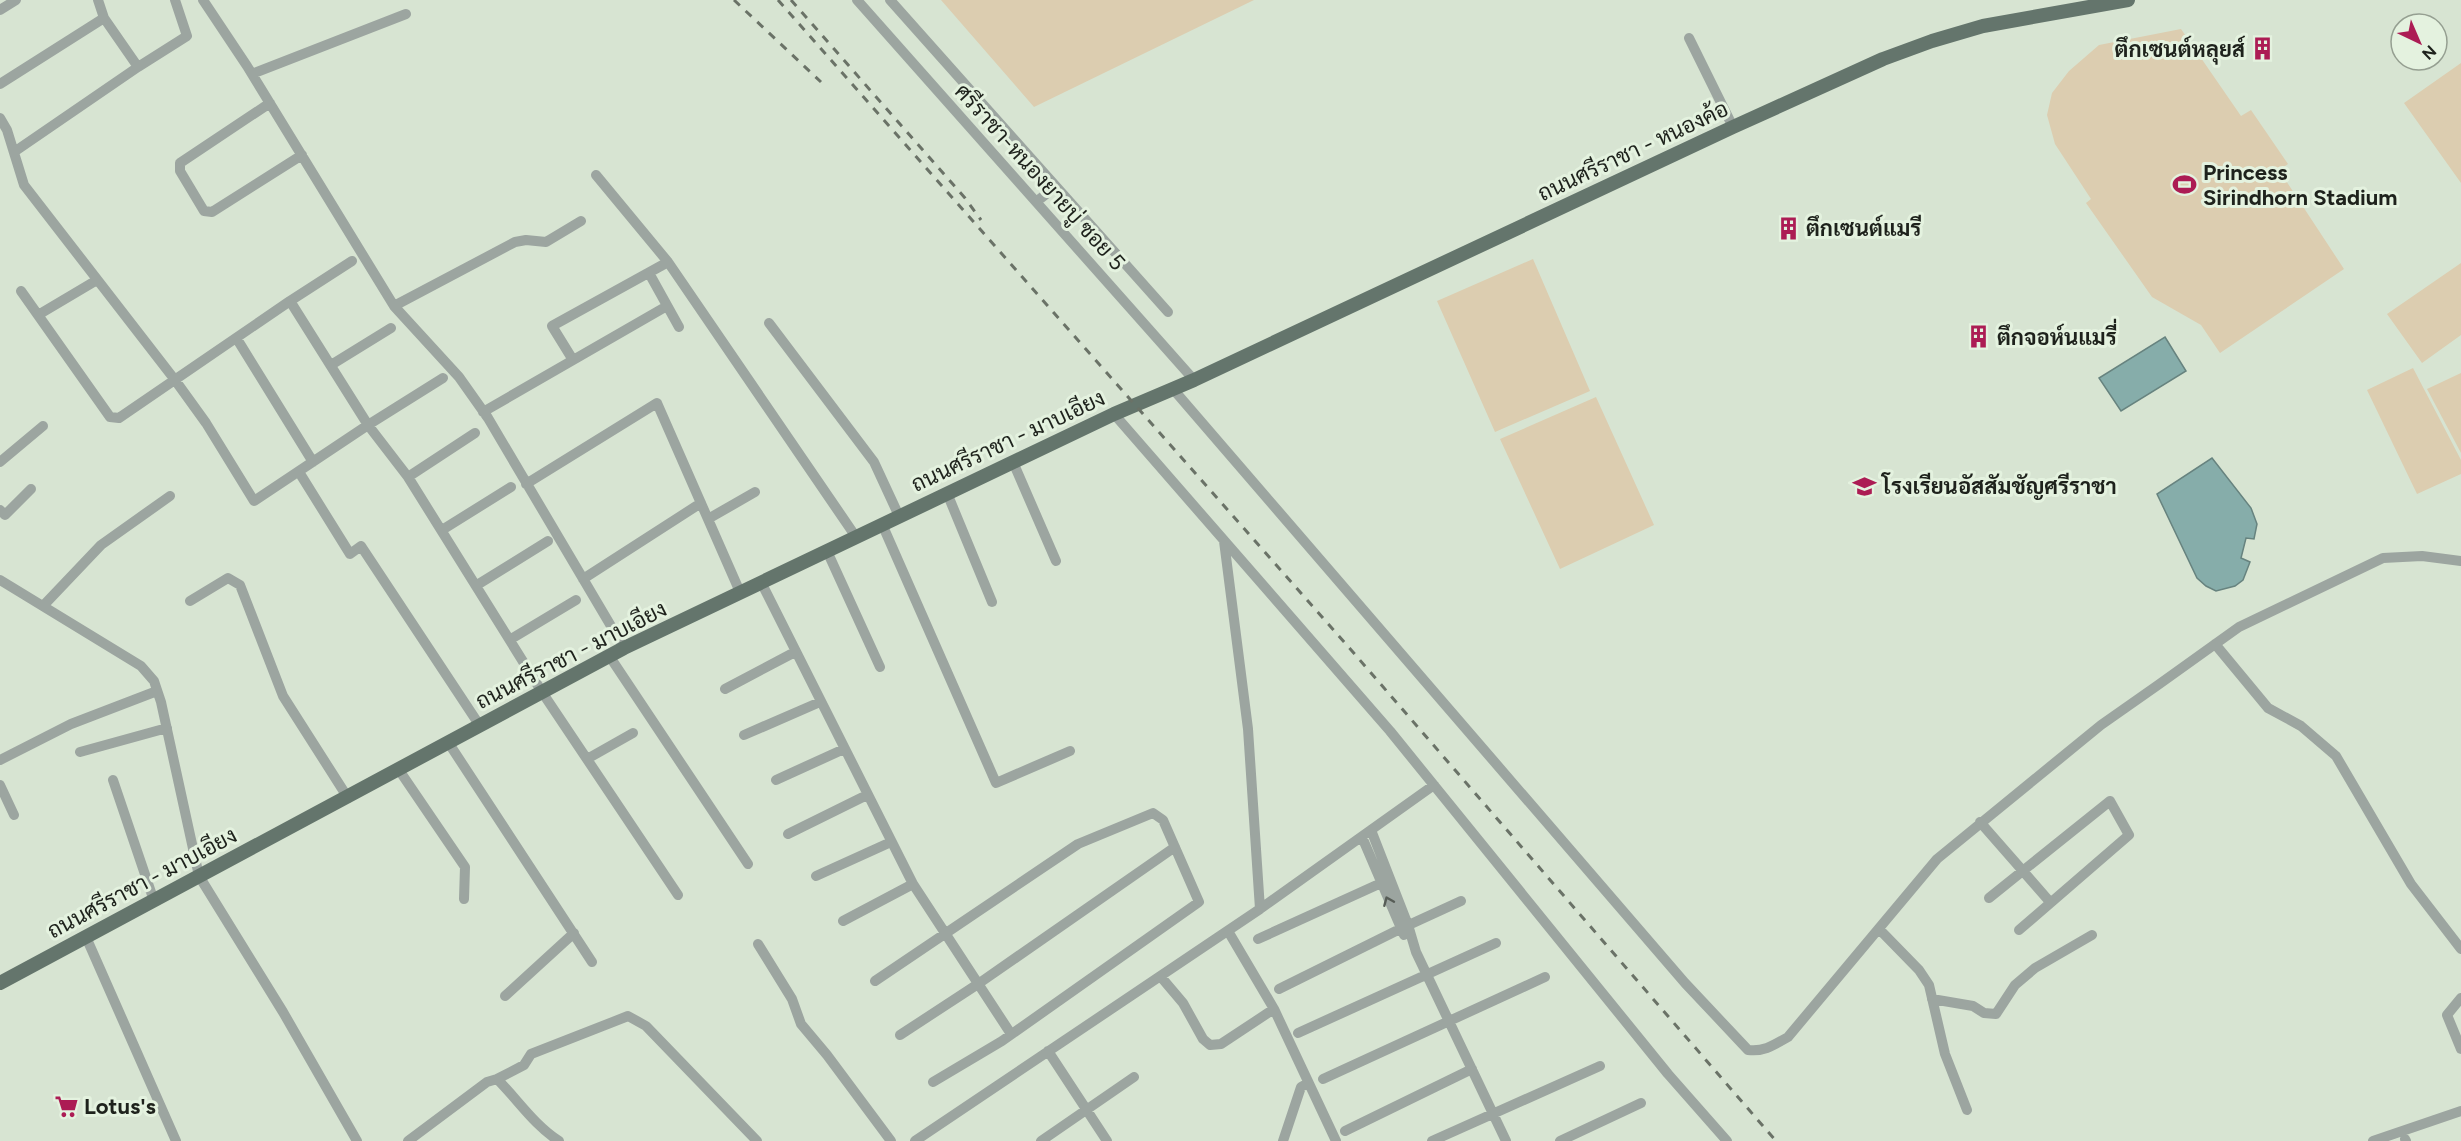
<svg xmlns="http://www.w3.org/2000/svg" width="2461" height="1141" font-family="Figtree,Sarabun,sans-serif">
<rect width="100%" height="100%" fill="#d7e4d2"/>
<path fill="#dccdb0" d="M941,0H1254L1034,107Z
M2181,29L2241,116L2251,110L2288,164L2279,170L2344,269L2220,353L2201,325L2152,297L2086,203L2091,199L2055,144L2047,115L2052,93L2069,71L2099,45Z
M2461,63V183L2404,103Z
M1533,259L1590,391L1495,432L1437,301Z
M2461,263V335L2422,363L2387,314Z
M2413,368L2461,460V474L2417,494L2367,390Z
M2461,373V453L2427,389Z
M1596,397L1654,525L1560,569L1500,439Z"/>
<path fill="#86adaa" stroke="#67837f" stroke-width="1.5" d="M2165,337L2186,371L2121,411L2099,378Z
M2212,458L2251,508L2257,524L2254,539L2246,538L2241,558L2250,562L2243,580L2235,586L2216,591L2206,586L2197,578L2157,494Z"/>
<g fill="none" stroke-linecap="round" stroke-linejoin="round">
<path stroke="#9ca5a0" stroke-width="10" d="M98,0L104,18L138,67
M203,0L247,66L394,306L459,377L488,418L624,648
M857,0L1194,380
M890,0L1168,312
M0,10L16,0
M1689,38L1733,127
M252,74L406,14
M0,84L104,18
M270,103L180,163V171L204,211L212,212L302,155
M0,118L7,130L24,185L175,380L206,423L254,501L368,425L443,378
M14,152L138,67L187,36L175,0
M596,175L668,262L856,537
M1036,202L1055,187
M649,273L679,327
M21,291L110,417L119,418L290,301L352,261
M290,301L368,425L408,477L542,692L678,895
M394,306L515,242L526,240L546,242L581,221
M38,315L97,280
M769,323L874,462L899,516
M237,339L313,462
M573,360L552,326L668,262
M331,365L391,328
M1173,389L1685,983L1748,1050C1764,1052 1774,1045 1788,1037L1937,859L2101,725L2158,685L2239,627L2383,558L2422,556L2461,561
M483,412L667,306
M1114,414L1390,731L1668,1074L1727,1141
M0,462L43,426
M1013,462L1056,561
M299,472L350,554L361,546L480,726
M408,477L475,433
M526,484L657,403L740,592
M947,493L992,602
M0,510L5,515L31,489
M708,519L755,492
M882,524L996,783L1070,751
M442,530L511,487
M1224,541L1248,729L1260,909
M827,551L880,667
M583,579L701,503
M0,580L141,666L154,681L161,702L199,876L283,1012L357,1141
M761,582L913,884L1011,1034
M477,585L548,541
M190,601L228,578L240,585L283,696L348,798
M43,606L101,545L170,496
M511,639L576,600
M2215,644L2268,708L2301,726L2336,756L2411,884L2461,949
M610,657L748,864
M725,689L795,652
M744,735L820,702
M448,742L592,962
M80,752L167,728
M587,759L633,733
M0,760L71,724L157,691
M399,770L465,867L464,899
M113,780L154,901
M776,780L844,749
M0,785L14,815
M1980,822L2050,902
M1371,830L1408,925L1416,952L1506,1141
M788,834L867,795
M1362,837L1404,935
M816,876L891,842
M1989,898L2110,801L2129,835L2019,930
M843,921L913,884
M1879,929L1919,970L1929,985L1945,1054L1967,1110
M1228,931L1274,1009L1336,1141
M86,937L176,1141
M1258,939L1390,879
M758,944L792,999L801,1024L827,1055L891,1141
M1161,977L1183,1003L1203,1039L1210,1045L1221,1044L1274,1009
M875,981L1078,844L1153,813L1163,820L1199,902L1002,1041L933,1082
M1279,989L1400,929L1461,901
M505,996L574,933
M2461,998L2447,1015L2461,1049
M1932,999L1973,1006L1984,1013L1996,1014L2015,985L2035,968L2092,935
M1298,1033L1496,943
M900,1035L978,984L1175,847
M1048,1051L1107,1141
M497,1079L524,1065L531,1054L628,1016L646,1026L757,1141
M1323,1079L1545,977
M1345,1131L1472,1069
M2405,1139L2406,1141
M408,1141L487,1082L497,1079C518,1100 534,1125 559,1141
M915,1141L1260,909L1434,785
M1041,1141L1134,1077
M1283,1141L1301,1087L1308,1083
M1432,1141L1600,1066
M1560,1141L1641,1103
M2373,1141L2461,1111"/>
<path stroke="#64756c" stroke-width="14" d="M0,983L624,648L1114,414L1194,380L1733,127L1883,59L1932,41L1983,26L2128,0"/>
<path stroke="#6a7267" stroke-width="3" stroke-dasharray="8 8" stroke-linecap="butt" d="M734,0L821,82
M778,0L1352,651L1776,1141
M791,0L965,198L981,220"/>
</g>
<defs><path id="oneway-chevron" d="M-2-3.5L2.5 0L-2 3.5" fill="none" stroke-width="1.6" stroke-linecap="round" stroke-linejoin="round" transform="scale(1.5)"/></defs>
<use stroke="#575d57" href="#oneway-chevron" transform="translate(1388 901) rotate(-113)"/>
<defs>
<symbol id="building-bare" viewBox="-9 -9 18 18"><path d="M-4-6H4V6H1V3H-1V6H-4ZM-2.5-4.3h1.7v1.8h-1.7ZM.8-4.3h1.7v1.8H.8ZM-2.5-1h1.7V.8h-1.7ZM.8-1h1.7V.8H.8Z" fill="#ac1c54" stroke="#e4f2df" stroke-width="2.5" paint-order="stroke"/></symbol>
<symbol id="stadium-bare" viewBox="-9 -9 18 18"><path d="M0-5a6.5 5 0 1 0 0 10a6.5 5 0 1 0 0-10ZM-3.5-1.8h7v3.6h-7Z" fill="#ac1c54" stroke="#e4f2df" stroke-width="2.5" paint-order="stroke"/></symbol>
<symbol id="school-bare" viewBox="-9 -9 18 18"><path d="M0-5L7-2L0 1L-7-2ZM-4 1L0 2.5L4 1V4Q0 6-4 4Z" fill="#ac1c54" stroke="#e4f2df" stroke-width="2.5" paint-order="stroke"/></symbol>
<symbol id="supermarket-bare" viewBox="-9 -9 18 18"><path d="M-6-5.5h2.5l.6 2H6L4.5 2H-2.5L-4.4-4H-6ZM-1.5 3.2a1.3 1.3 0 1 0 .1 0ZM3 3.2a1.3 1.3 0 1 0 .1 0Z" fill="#ac1c54" stroke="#e4f2df" stroke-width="2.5" paint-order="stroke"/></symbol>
</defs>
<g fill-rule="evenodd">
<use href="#building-bare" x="2246" y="32" width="33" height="33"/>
<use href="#stadium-bare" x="2168" y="168" width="33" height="33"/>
<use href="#building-bare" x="1772" y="212" width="33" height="33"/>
<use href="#building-bare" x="1962" y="320" width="33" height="33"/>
<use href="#school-bare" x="1848" y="470" width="33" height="33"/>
<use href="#supermarket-bare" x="50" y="1090" width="33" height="33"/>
</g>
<g text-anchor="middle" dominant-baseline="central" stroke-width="6" stroke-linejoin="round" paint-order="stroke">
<g font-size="22" font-weight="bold" fill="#1e221c" stroke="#e4f2df" text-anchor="start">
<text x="2245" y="49" text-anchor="end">ตึกเซนต์หลุยส์</text>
<text x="2203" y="172">Princess<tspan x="2203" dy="25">Sirindhorn Stadium</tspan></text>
<text x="1806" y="228">ตึกเซนต์แมรี</text>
<text x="1997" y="337">ตึกจอห์นแมรี่</text>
<text x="1882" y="486">โรงเรียนอัสสัมชัญศรีราชา</text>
<text x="84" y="1106">Lotus's</text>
</g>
<g font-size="22" fill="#1e221c" stroke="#e4f2df">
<text transform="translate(1633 151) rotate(-25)">ถนนศรีราชา - หนองค้อ</text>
<text transform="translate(1040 177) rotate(48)">ศรีราชา-หนองยายบู่ ซอย 5</text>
<text transform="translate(1008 441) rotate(-25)">ถนนศรีราชา - มาบเอียง</text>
<text transform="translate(571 655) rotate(-27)">ถนนศรีราชา - มาบเอียง</text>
<text transform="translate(142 883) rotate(-28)">ถนนศรีราชา - มาบเอียง</text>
</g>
</g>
<g transform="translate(2419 42) rotate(136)"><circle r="28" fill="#e4f2df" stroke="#959f91" stroke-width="1.5"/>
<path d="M0-4.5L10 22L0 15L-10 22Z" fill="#ac1c54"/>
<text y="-9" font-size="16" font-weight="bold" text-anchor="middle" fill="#1e221c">N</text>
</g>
</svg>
